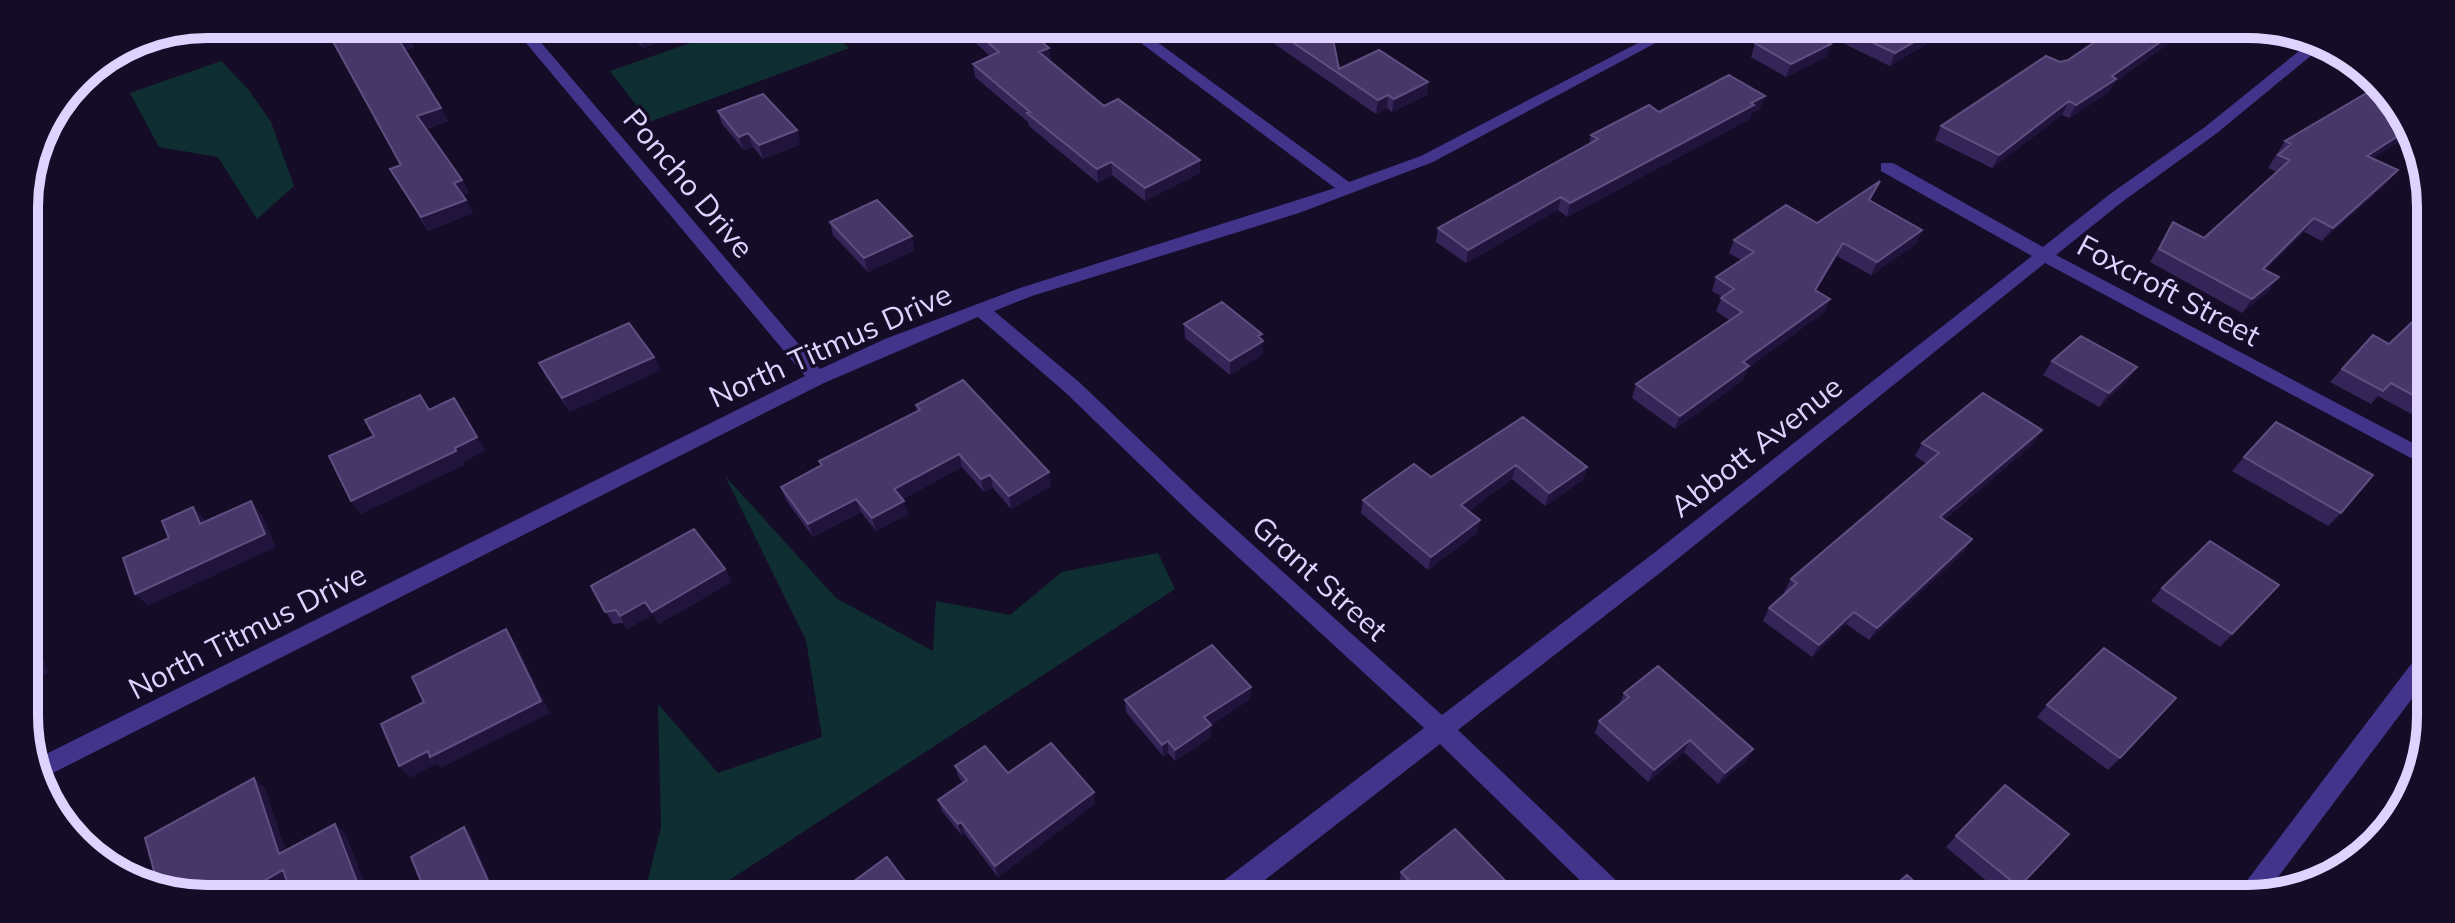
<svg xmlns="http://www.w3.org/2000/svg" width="2455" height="923" font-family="Mulish,sans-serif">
<rect width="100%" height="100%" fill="#150d27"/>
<path fill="#0f2e32" d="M739,26L827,27L849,48L649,122L610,71Z
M221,61L248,89L271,122L294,186L257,219L218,157L159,147L130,93Z
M725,476L836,598L933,651L936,601L1010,615L1062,572L1158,553L1175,589L711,892H645L661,827L658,704L718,773L822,737L806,640Z"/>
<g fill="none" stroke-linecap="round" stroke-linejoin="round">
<path fill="#43348b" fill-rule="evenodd" d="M511,25H526L820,369L885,339L1020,288L1335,188L1121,28H1138L1349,182L1421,156L1661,31H1678L1433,162L1299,213L1032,296L994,311L1079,382L1203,500L1442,715L1654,553L2032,256L1881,171V163H1893L2043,247L2110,194L2205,127L2314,39L2324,45L2217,133L2122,202L2056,255L2426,450V466L2045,263L1670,565L1458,730L1623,887L1627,896H1596L1440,744L1247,894H1214L1218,885L1424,728L1189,512L1065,392L978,317L824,383L41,779L32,761L805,376Z
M2423,656V684L2263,897L2233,899L2415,659Z"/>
</g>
<path fill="#352457" d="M324,25L414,47L405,50L448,121L426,129L462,180L469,193L463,195L473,213L428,231L390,169L401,165Z
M623,26H683L685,33L643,48Z
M958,27L1025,28L1051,61H1049L1104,106L1200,160V173L1145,201L1112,175L1098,183L1029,126L1028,122L975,77L973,64L990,56Z
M1253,29H1331L1339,69L1428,82L1427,95L1392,112L1387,108L1376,114Z
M1818,31L1939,32L1931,37L1928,43L1890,66Z
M2108,33H2199L2193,37L2183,33L2114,83L2109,92L2069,118L2062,115L1992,168L1935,140L1941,126L2060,62L2068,60Z
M1755,43L1831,44L1826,57L1786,77L1751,57Z
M1760,109L1751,114L1750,119L1567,217L1558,210L1466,263L1436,242L1438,228L1589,144L1591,135L1659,112Z
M718,111L801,144L763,159L753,147L744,150L722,124Z
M2285,141L2373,159L2387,183L2322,241L2304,232L2265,270L2269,291L2242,313L2150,262L2173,222L2204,238L2277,172L2268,168Z
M1880,181L1870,201L1922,230L1916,244L1871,275L1837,256L1816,291L1830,299L1824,312L1748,368L1743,380L1675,429L1632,398L1636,384L1729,320L1716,311L1722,297L1712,291L1716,277L1741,260L1729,253L1734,240L1817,223Z
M830,222L915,250L868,272L833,235Z
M2428,307L2426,422L2378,396L2371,404L2330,382L2373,335L2389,344Z
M1184,324L1262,339L1263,354L1230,375L1185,338Z
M654,357L660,370L570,412L546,377L539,363Z
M2052,361L2137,367L2127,381L2099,407L2043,375Z
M916,405L1051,486L1011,509L993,488L984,492L962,467L903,499L908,514L876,531L861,512L813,537L786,500L781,487L821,466L819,461L917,411Z
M1523,417L1587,467L1583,480L1545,506L1512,479L1469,511L1480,520L1477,533L1428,570L1361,513L1363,500L1431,477Z
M1922,443L2033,444L1944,520L1964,552L1869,640L1846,624L1812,657L1763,621L1769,608L1786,593L1784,592L1791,579L1927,464L1915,456Z
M2244,457L2341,513L2328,526L2232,471Z
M725,569L731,582L659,624L653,614L627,629L624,623L613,624L591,586Z
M2279,585L2220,647L2151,601L2162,588Z
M1251,687L1250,699L1211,725V737L1175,761L1168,753L1163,756L1126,712L1125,700Z
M1624,693L1753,749L1746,761L1718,784L1684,752L1648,782L1595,733L1599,721L1619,705Z
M2047,705L2120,758L2108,770L2037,717Z
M955,766L1008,773L1095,804L998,877L965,834L962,836L942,811L938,800L963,783L959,778Z
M1956,836L2019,887L2007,898L1946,847Z
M1401,872L1519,895H1409L1399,883Z"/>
<path fill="#20133c" d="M662,26H683L685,33L643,48L638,34Z
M1927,32H1939L1931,37L1928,43L1890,66L1895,53Z
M2173,33H2183L2114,83L2109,92L2069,118L2076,105L2112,76Z
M407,34L414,47L404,50L397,37Z
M1831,44L1826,57L1786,77L1791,64Z
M1049,48L1051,61L1040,65L1039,52Z
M1428,82L1427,95L1392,112L1394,99Z
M1388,95L1387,108L1376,114L1378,100Z
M1765,96L1760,109L1751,114L1750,119L1567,217L1570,203Z
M2069,101L2062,115L1992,168L1999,155Z
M441,108L448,121L424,129L417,116Z
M797,130L801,144L763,159L759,145Z
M2406,131L2408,136L2357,169L2367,156Z
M748,133L753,147L744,150L739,137Z
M1200,160V173L1145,201V188Z
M1111,162L1112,175L1098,183L1097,169Z
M2398,170L2387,183L2322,241L2333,228Z
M462,180L469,193L461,196L454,183Z
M1561,197L1558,210L1466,263L1468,250Z
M466,200L473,213L428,231L421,217Z
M2314,218L2304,232L2253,282L2263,269Z
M1922,230L1916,244L1871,275L1877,262Z
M912,236L915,250L868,272L864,258Z
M1843,243L1837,256L1809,303L1815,290Z
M2279,277L2269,291L2242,313L2252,299Z
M1830,299L1824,312L1748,368L1743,380L1675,429L1680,416L1743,362Z
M1262,334L1261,342L1263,341V354L1230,375V361Z
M654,357L660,370L570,412L562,398Z
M2137,367L2127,381L2099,407L2109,393Z
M454,398L486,451L463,462L465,465L361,514L351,501L455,448Z
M2042,430L2033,444L1931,530L1940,517Z
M959,454L962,467L898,502L894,489Z
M1516,465L1512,479L1459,518L1461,505Z
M1587,467L1583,480L1545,506L1549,493Z
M1049,472L1051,486L1011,509L1009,496Z
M990,475L993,488L984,492L981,479Z
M856,499L861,512L813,537L808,524Z
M251,501L262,515L276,547L148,606L135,594Z
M904,501L908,514L876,531L872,518Z
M193,507L205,520L212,537L200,524Z
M1480,520L1477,533L1428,570L1431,557Z
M1972,539L1964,552L1869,640L1877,628Z
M725,569L731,582L659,624L652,612Z
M645,602L653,614L627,629L620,616Z
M27,611L32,632L37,636L48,673L27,683Z
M1854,612L1846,624L1812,657L1819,645Z
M506,629L515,642L550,713L441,768L436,764L410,778L399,766Z
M1251,687L1250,699L1205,729L1204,717Z
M1211,725V737L1175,761V750Z
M1690,740L1684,752L1648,782L1654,770Z
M1168,741V753L1163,756L1162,745Z
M1753,749L1746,761L1718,784L1725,773Z
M254,778L265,788L290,863L279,854Z
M1094,792L1095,804L998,877L995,866Z
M961,822L965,834L962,836L958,824Z
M335,824L346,834L367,890H360Z
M464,827L470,833L494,889L491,891H476Z
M283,870L294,879L275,890H248Z"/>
<path fill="#473769" stroke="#5f4f80" stroke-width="2" d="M324,25H401L407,34L397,37L441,108L417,116L462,180L454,183L466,200L421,217L390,169L401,165Z
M630,26H662L638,34Z
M970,27L1025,28L1049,48L1039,52L1104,106L1118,99L1200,160L1145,188L1111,162L1097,169L1027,113L1030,112L973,64L999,52Z
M1273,29H1331L1339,69L1379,50L1428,82L1394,99L1388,95L1378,100Z
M1780,31H1807L1831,44L1791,64L1755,43Z
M1850,32H1931L1895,53Z
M2108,33H2173L2112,76L2116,79L2076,105L2069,101L1999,155L1941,126L2046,56L2060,62L2068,60Z
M1729,75L1765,96L1751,103L1754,105L1570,203L1561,197L1468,250L1438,228L1598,139L1591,135L1649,105L1659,112Z
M2382,84L2386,87L2406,131L2367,156L2398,170L2333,228L2314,218L2263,269L2279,277L2252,299L2159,249L2173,222L2204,238L2290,160L2278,155L2291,144L2285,141Z
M763,94L797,130L759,145L748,133L739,137L718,111Z
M1880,181L1869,200L1922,230L1877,262L1843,243L1815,290L1830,299L1743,362L1749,366L1680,416L1636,384L1742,312L1721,298L1734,289L1716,277L1754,252L1734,240L1786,205L1817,223Z
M877,200L912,236L864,258L830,222Z
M1222,302L1262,334L1258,336L1263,341L1230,361L1184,324Z
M2428,307L2426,402L2391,383L2383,391L2342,369L2373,335L2389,344Z
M629,323L654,357L562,398L539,363Z
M2081,336L2137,367L2109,393L2052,361Z
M963,380L1049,472L1009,496L990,475L981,479L959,454L894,489L904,501L872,518L856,499L808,524L781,487L822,465L819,461L920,410L916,405Z
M1983,393L2042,430L1940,517L1972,539L1877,628L1854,612L1819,645L1769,608L1797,583L1791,579L1939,453L1922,443Z
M420,395L429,410L454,398L477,437L455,448L456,451L351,501L329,456L374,436L365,420Z
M1523,417L1587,467L1549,493L1516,465L1461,505L1480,520L1431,557L1363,500L1414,464L1431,477Z
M2276,422L2373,475L2341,513L2244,457Z
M251,501L265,534L135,594L123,558L169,538L162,521L193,507L200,524Z
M694,529L725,569L652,612L645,602L620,616L616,610L605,612L591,586Z
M2210,541L2279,585L2232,634L2162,588Z
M506,629L541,701L430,757L428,751L399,766L381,724L424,702L412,677Z
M27,639L33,661L27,663Z
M1212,645L1251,687L1204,717L1211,725L1175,750L1168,741L1162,745L1125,700Z
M2104,648L2176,698L2120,758L2047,705Z
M1658,666L1753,749L1725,773L1690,740L1654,770L1599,721L1629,697L1624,693Z
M1051,743L1094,792L995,866L961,822L958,824L938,800L967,780L955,766L985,746L1008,773Z
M254,778L279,854L335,824L360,890H290L283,870L248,890L159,889L145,838Z
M2005,785L2069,834L2019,887L1956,836Z
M464,827L489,883L476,891H425L411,857Z
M1455,829L1519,895H1422L1401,872Z
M887,857L914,893L839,892Z
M1907,875L1931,897H1880Z"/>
<g text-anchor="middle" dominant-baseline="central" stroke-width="7" stroke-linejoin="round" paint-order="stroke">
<g font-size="30" fill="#ded3ff" stroke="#150d27">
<text transform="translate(689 183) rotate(50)">Poncho Drive</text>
<text transform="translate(2169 290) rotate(28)">Foxcroft Street</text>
<text transform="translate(830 345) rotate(-24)">North Titmus Drive</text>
<text transform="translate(1756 446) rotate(-38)">Abbott Avenue</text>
<text transform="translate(1320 578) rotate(42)">Grant Street</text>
<text transform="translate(247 631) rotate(-27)">North Titmus Drive</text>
</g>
</g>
<path d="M0 0H2455V923H0ZM207 38H2248A169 169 0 0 1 2417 207V716A169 169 0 0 1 2248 885H207A169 169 0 0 1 38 716V207A169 169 0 0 1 207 38Z" fill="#150d27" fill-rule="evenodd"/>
<path fill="none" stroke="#ded3ff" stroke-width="10" d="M207 38H2248A169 169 0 0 1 2417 207V716A169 169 0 0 1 2248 885H207A169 169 0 0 1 38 716V207A169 169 0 0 1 207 38Z"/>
</svg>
